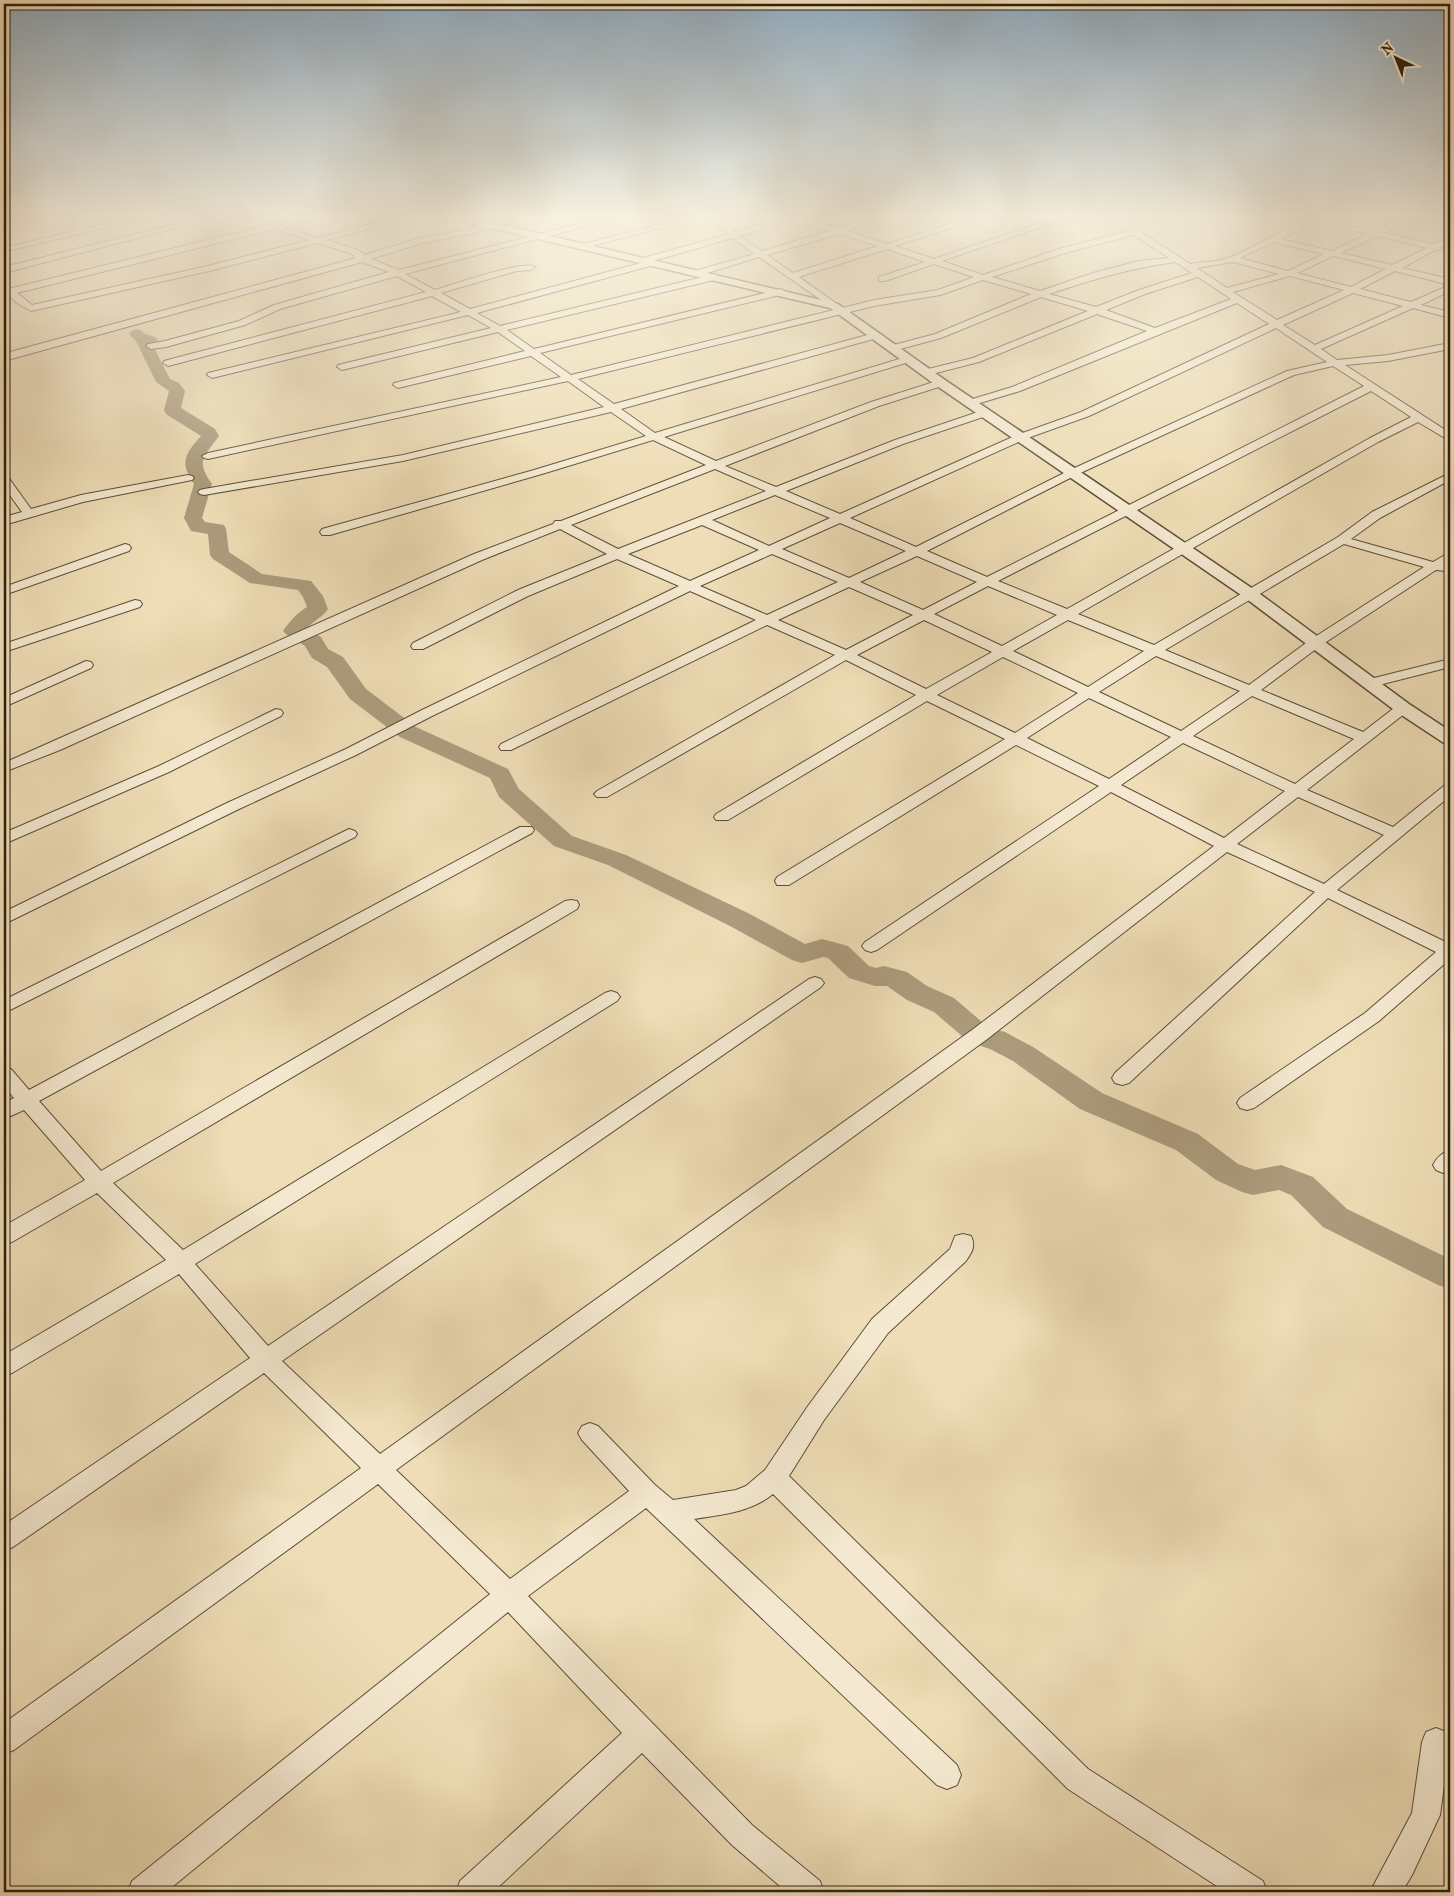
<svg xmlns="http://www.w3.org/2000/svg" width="1454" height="1896" font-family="'IM FELL French Canon',serif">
<rect width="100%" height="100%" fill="#eeddb6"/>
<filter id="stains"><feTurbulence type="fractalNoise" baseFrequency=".004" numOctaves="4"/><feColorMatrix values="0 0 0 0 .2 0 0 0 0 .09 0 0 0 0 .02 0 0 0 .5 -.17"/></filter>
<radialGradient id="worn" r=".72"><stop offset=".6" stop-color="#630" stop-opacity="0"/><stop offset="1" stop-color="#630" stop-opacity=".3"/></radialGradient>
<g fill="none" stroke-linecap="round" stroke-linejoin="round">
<path fill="#ac9c7d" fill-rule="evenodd" d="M137,329L142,331L145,334L155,337L158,340L152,344L170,379L179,383L185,391L181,408L215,429L219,436C204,457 195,460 212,484L202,518L205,522L224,525L226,529L229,552L262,574L311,581L323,596L328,609C323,617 313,621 306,629L321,637L328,649L343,657L366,689L416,727L508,769L519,789L572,836L626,855L750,914L805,944L822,939L848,946L869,966L876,968L884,966L907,972L927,986L954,998L989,1028L1005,1032L1033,1047L1102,1093L1198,1134L1238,1164L1255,1170L1281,1165L1313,1177L1347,1209L1450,1259V1289L1438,1285L1323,1227L1291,1195L1279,1190L1253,1195L1242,1192L1216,1180L1176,1150L1080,1109L1013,1061L990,1049L969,1042L934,1012L907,1000L887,986H875L849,978L828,958L823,957L802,963L792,960L730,926L608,865L554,846L499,797L490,778L400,737L350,699L327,667L312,658L305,646L287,635L283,631C290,621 297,613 307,607L303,597L298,590L250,583L213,559L210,555L208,534L191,531L184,518L194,484C179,462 185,454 201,436L166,414L164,410L169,391L156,382L136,341L129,334L132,331Z"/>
<defs>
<path id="minor" d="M137,216H152L4,252V248Z
M208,216H222L4,273V267Z
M313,216H329L285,227L318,238L403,216H417L327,240L358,250L364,255L420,238L466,230L511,216H524L470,234L422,243L371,259L399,270L610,216H624L405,274L435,290C452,285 525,259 535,267L531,270L517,271L441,293L470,309L641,263L639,261L640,259L728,234L706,216H715L735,232L780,219L773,216H794L839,228L880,216H893L847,231L887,244L975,216H988L895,246L934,259L1061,216H1073L942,261L983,275L1059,249L1128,231L1107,216H1117L1190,264C1201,262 1214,262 1225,259C1258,249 1296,216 1331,216L1325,220L1375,231L1408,216H1430L1450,221V225L1417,218L1384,233L1433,244L1450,237V242L1441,247V250H1435L1402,268L1450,279V285L1395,271L1360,289L1411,302L1450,285V291L1421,305L1450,312V318L1413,308L1321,349L1337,360L1388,355L1450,343V349L1388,361L1345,365L1450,433V441L1418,422L1378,442L1078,614L1154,645L1338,537L1372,512L1450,473V480L1380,518L1351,539L1433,562L1450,552V561L1445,565L1448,568L1446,571L1436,570L1320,646L1261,690L1363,732L1398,705H1408L1410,708L1408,711L1307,790L1393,827L1445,785L1450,783V796L1337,890L1450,944V959L1379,1021L1254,1108L1247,1110L1240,1108L1237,1103L1240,1098L1365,1013L1436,952L1328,898L1129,1083L1122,1085L1115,1083L1112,1078L1115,1073L1315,892L1227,852L986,1040L396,1470L510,1579L629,1491L582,1440L578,1433L582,1426L590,1423L598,1426L655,1485L673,1500L736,1490L746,1486L765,1470L808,1406L872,1319L950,1249L955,1236L963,1234L971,1236C976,1246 972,1252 966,1261L888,1333L824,1420L789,1476L1088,1769L1263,1881L1267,1892H1226L1068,1789L773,1494C751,1512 722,1515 694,1519L957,1765L961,1775L957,1785L947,1789L937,1785L646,1508L528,1596L752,1825L820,1881L824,1892H787L732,1845L642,1753L493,1892H456L460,1881L622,1733L508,1612L166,1892H128L132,1881L490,1594L378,1484L14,1750L4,1754V1723L361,1468L264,1373L13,1547L4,1551V1525L250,1358L179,1274L12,1373L4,1376V1355L166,1260L97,1193L12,1242L4,1244V1226L85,1180L24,1110L4,1119V1103L14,1098L4,1086V1067L11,1069L29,1090L520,827H532L534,830L532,833L39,1101L101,1171L565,901L571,900L577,901L579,905L577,909L113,1183L183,1250L605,993L611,991L617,993L620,997L617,1001L195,1264L268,1346L809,979L815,977L821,979L824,983L821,987L282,1361L380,1454L972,1030L1214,846L1111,792L877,950L871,952L865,950L862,946L865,942L1099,786L1016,745L789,885H777L775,881L777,877L1005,739L927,701L728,820H716L714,817L716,814L916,695L846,660L607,797H597L594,794L597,791L835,655L767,625L511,750H501L499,747L501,744L756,620L690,591L432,716L356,755L239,809L4,924V912L227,803L346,749L422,710L679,586L617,559L528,596L423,649H413L411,646L413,643L518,590L607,554L560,529L482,560L60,750L4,772V763L474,554L553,524L555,521H561L706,465L653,440L542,474L330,535H322L320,532L322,529L534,470L646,436L611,412L403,461L204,495L200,494L198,492L200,490L204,489L403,455L604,407L568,381L208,459L204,458L202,456L208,453L561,377L531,356L398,388L393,385L394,383L525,351L498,332L342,370L337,367L338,365L491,328L468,315L212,378L207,375L208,373L461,312L432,296L172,365L168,366L163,363L164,361L426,292L397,276L280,309L245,325L166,347L151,349L146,346L148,344L165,341L239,321L274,305L389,272L362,262L4,361V354L10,352L356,258L352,254L318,243L209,271L31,311L17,303L8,295L4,296V290L249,230ZM789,221L829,231L762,251L740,236ZM1318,223L1368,234L1332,251L1280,239ZM275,229L309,240L208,266L32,305L17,293ZM839,234L878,246L793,273L767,255ZM1134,235L1169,258L1139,261L1093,273L1040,291L992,277L1065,253ZM1377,236L1427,248L1392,265L1341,253ZM733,238L754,254L695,271V275H701L759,257L834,309L837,308V304L799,277L887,249L925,262L879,277V281H885L934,264L974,277L938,290L874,300L571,375L540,353L784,294L786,292L781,289L534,349L507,330L718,279L719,277L715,274L500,326L477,313L654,265L655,263L653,261ZM1273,242L1324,254L1288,271L1240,258ZM1333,256L1386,269L1351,287L1297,273ZM1175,262L1192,273L1139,290L1096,307L1049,294C1091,280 1131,268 1175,262ZM1233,262L1279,274L1227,288L1197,268ZM1290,276L1344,290L1277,320L1233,292ZM1198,277L1231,299L1155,328L1106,310L1145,294ZM983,280L1031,294L935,334L890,346V350L893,351L941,338L1041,297L1088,311L973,358L924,370L923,372L928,375L979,362L1097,314L1147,331L1012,387L966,401L965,403L970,406L1020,391L1237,303L1269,324L1081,412L1017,435L840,514L786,491L903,444L989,415L990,413L985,410L981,411L895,440L776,487L725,466L879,406L945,385L946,383L945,381H937L871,402L716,461L664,437L912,361L914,359L912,357H906L655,433L621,409L877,338L879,336L874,333L871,334L614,404L578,379L874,306L940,295ZM1353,293L1403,306L1315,345L1283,325ZM1276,328L1327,362L1287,371L1068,471L916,547L850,518L1025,439L1089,416ZM1333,366L1364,386L987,577L927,551L1076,475L1294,375ZM1371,391L1411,417L1370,438L1067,609L998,581ZM715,469L766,491L618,549L571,525ZM775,495L830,518L769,546L712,520ZM840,523L906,551L849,578L782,549ZM702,525L759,550L690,581L628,554ZM1344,544L1424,567L1310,640L1249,685L1165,650ZM772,554L838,582L767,615L700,586ZM917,556L977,582L923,610L860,582ZM988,586L1057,615L1002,646L934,614ZM849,587L913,615L846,650L778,620ZM924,620L992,652L926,689L857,655ZM1068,620L1144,651L1088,687L1013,651ZM1156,656L1240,691L1181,731L1099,692ZM1003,657L1078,693L1015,733L937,695ZM1252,696L1354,739L1295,784L1193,736ZM1089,698L1171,737L1109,779L1027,738ZM1183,743L1285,791L1224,838L1121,785ZM1298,797L1384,835L1324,884L1237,844Z
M692,216H706L580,249L576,246Z
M188,475L192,476L194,478L192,480L83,502L4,525V517L22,512L4,487V476L8,477L31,509L81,495Z
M125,544L129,545L131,548L129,551L4,595V587Z
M135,600L140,601L142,604L140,607L4,652V644Z
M1450,659V667L1371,687L1364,683L1366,680Z
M86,661L91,662L93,665L91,668L4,707V698Z
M276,709L281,710L283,713L281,716L169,772L4,844V833L159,766Z
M349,829L355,831L357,834L355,837L4,1013V1000Z
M1450,1150V1170L1443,1173L1436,1170L1433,1165C1437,1157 1442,1153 1450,1150Z
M1436,1728L1446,1732L1450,1742L1440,1815L1412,1875L1402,1892H1370L1412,1813L1422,1742L1426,1732Z"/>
<path id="tertiary" d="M448,216H466L838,304L945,380L1256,591L1409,704L1450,731V744L1444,743L1397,712L1244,597L937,386L830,308L453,219Z"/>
</defs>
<use href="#minor" stroke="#5d4e39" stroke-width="2"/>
<use href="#tertiary" stroke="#5d4e39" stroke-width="3"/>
<use href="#minor" fill="#f4e9d0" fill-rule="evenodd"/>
<use href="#tertiary" fill="#f4e9d0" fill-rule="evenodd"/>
</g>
<linearGradient id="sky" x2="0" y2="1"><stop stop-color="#90aabd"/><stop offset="0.45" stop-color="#f7f0de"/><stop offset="1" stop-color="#f7f0de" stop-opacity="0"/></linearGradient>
<rect width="1454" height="482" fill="url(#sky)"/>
<rect width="1454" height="1896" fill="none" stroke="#eeddb6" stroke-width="20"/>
<rect x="5" y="5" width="1444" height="1886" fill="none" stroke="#2d1f0f" stroke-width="2.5"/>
<rect x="10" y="10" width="1434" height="1876" fill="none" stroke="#2d1f0f"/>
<g transform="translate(1396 58) rotate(317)" stroke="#f4e9d0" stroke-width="4" paint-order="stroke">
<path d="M0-4L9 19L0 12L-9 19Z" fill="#2d1f0f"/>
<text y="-8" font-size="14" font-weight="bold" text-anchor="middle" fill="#2d1f0f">N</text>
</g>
<rect width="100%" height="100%" filter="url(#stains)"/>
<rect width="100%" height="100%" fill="url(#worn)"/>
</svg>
